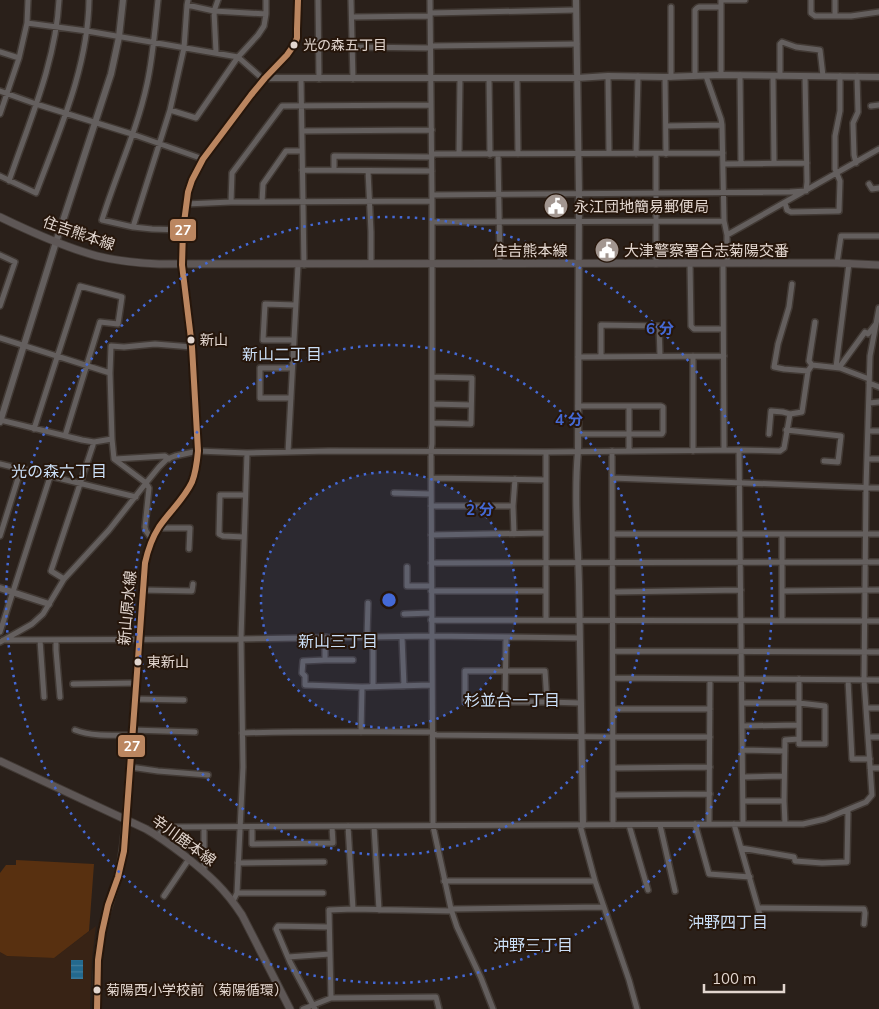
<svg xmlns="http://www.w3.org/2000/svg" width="879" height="1009" font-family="Mulish,'Noto Sans JP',sans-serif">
<defs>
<pattern id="water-rules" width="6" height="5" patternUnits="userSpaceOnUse" patternTransform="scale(1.25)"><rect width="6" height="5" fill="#23698e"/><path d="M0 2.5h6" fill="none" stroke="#437e9d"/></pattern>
</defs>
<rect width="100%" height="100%" fill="#2a201a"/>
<path fill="#382315" d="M96,926L92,959L90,1009H0V952L7,956L54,958Z"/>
<path fill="#583010" d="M16,860L94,864L89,931L54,958L7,956L0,952V873L6,865H16Z"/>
<path fill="url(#water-rules)" d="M71,960H83V979H71Z"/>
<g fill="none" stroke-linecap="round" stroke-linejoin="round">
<defs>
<path id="minor" d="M158,0C155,28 153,57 147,84C137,131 116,174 102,220L133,227L152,229L183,230
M318,0L319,79
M351,0L353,79
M430,0L432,201V444L431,451L433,826L451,909L457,927L481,978L493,1009
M721,0V75
M721,0H745
M811,0V13L815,16H851L879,12
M187,5L214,11L266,14
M430,13L576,10
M835,16V0
M352,17L430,16
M27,23L87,31L238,57L264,80
M431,46L577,44
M353,47L431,48
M0,52L19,58
M216,52L214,11L218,0
M740,75L741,164
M608,76L609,153
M695,76V10L697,8L699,7H721
M706,76L721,119L722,125L724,221L727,235V263
M773,76L774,163
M780,76V44L782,42L796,47L820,50L823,76
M805,76L807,182L806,191
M665,77L666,154
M671,77V7
M489,78L490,155
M517,78L518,154
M301,79L304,265
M0,91L36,104L132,134L203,159
M871,106L879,105
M170,110L196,118L238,57L258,35L264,26L266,14V0
M0,114L19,58L27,23L28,0
M666,126L722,125
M302,131L432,130
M432,154L723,153
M459,154L460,78
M636,154L638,76
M656,154V264
M498,155L500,263
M856,163L854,155L853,123L858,112L857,76
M724,164L807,163
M302,170L432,171
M334,170V156L432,157
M368,171L371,232V264
M0,176L36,193C59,131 88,68 89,0
M9,181C29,122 56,62 59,0
M869,184L872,189L879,188
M432,195L790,192L806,191
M231,202L232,173L282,106L431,105
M262,202L263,184L286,151H302
M785,203L787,210L791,212L839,211L840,181L835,169V136L840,111V76
M186,204L231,202L432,201
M432,222L724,221
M133,227L170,110L184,48L187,5L188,0
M727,235L879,149
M0,255L15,262L0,306
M690,263L691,326L694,329H723
M723,263L724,450
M837,263L841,236H879
M792,284L789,307L778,344L774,367L784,369L808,371
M0,338L110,373L112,439L114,459L146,483L109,530L64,579L43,614L32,624L0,642
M294,340H263L265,304L295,305
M601,356V325L659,326L660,356
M693,356V451
M578,357L724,356
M812,365L809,361L815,322
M836,367L849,263
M840,368L869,379
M110,373L111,346L124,347L155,344L192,347
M433,377L472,378L471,424L433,423
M869,383L879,387
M291,398H260V368H292
M869,403L879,402
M432,404L471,405
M578,406H661L663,407V432L662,434H578
M0,420L82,440L94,442L112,439
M34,429L80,286L122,297L118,324L100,322L65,436
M786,430L841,436L838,462L824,461
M868,431H879
M769,434L771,411L783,412L790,414
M739,450L743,824
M612,451L613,825
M629,451V406
M288,452L298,265
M546,452V620
M115,459L165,456L169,459
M867,459H879
M0,464L136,497
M431,478L546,480
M612,478L879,488
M394,493L431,494
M431,506H513L515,479
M513,506L514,534
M159,528H190L189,549
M613,534H879
M782,534V620
M431,535L545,533
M0,536L21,469
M244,537L223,536L219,534L220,495H245
M152,539L146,531L145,527L149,488L146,483L159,467L167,459L175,456L198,451L247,453L329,451L546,452L739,450L780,451L784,448L790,414L802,412L808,371L812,365L840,368L841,365L865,332L868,334L875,325
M431,563L879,562
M407,567V586H431
M64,579L51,571L94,442
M142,590L192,591L193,584
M431,591H546
M782,591L879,590
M613,592L741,590
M404,614L431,613
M431,620L879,621
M0,632L50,477
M325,637V660H353
M367,637L368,603
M402,637L404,686
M3,640L241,639L431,636L579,638
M40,640L44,697
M56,640V650L60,697
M613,651L879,652
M325,660L303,661L302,673L305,676V685L362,687L431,685
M465,671H545L547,702H465Z
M613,678L879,680
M848,680L852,759H870
M73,684L135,683
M373,686V637
M134,699L184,700
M547,702L581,703
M505,703L506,637
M742,703H799L825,706V744H799V679
M866,708H879
M613,709H710
M742,726L799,725
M75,730C93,737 113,735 132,735
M132,730L195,732
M361,732L362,687
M242,733C305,731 368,732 432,732L436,735L613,737H710
M868,737H879
M742,750L785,751
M130,767L158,771L208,775
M613,768L710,767
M870,768H879
M743,777L784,776
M613,795L710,794
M743,801H784
M695,824L709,874L750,877
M709,824L710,679
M734,824L763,925
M785,824L784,801L785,740L799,739
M580,825L595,881L629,980L637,1009
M629,825L648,890
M660,825L675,891
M348,826L353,909L451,911
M374,826L379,910
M204,827V870
M252,827V844L333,843L332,827
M157,835L168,827L743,824H803L825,819L866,802L872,795L864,680L866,488L870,356L879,308
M741,848L794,857L795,861L822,863L847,862L848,811
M238,863L324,862
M444,881H595
M237,893H323
M164,896L189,859
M233,901L237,893L243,767L241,639L247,453
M759,908L864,909L865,913L864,924
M451,909L604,907
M288,957L330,954
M331,998L329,910L353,909
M303,1009L331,998L436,997L439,1009
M315,1009L290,962L276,929L278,926L329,927"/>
<path id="tertiary" d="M576,0L579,194L578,451C574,496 578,540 579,585C581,665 582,745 583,825
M265,78H577L608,76L665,77L721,75L879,77
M0,422L56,242L111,74L119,37L123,0
M0,588L49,604
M97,1009C96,983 97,957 102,932C105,913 113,895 118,876C123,857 124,838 126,818"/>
<path id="secondary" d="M0,217C31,232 64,247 97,256C117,261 138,263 159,264L778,263H837L879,265
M0,761L146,829C160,837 172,846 185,856C209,875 225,889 242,915L290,1009
M126,818L145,563C148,549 152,538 159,527C170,511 184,499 192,482C196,472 197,462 198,451L192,347L182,265L183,230L188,192L192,180L203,159L251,95L265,78L287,55L294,45L297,38V29L298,0"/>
</defs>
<use href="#minor" stroke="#423a35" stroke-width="8"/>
<use href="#tertiary" stroke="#423a35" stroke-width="9"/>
<use href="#secondary" stroke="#423a35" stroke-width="9"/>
<use href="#minor" stroke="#645f5e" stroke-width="5"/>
<use href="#tertiary" stroke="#645f5e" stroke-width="6"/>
<use href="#secondary" stroke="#5e5756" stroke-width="7"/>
<defs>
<path id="bus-1" d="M97,1009L98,960L102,932L108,905L118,877L124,851L145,563C148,549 152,538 159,527C170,511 184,499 192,482C196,472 197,462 198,451L192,347L182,265L183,230L188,192L192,180L203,159L251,95L265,78L287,55L294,45L297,38V29L298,0"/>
</defs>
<use href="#bus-1" stroke="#26160b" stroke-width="10"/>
<use href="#bus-1" stroke="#bb8660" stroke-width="6"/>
</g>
<circle cx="389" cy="600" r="128" fill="#4469d6" fill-opacity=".12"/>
<g fill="none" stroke="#4469d6" stroke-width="2.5" stroke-dasharray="2.5 5">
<circle cx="389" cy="600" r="128"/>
<circle cx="389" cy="600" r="255"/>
<circle cx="389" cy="600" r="383"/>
</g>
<defs>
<symbol id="civic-disc" viewBox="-11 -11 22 22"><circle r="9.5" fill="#a29690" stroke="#26160b"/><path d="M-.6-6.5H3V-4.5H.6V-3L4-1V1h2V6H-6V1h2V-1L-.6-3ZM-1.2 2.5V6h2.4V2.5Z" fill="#fff"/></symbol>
</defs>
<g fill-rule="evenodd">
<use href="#civic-disc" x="542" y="192" width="28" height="28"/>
<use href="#civic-disc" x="593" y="236" width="28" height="28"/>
</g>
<g fill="#e2d6cf" stroke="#26160b" stroke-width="2">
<circle cx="294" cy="45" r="4.5"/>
<circle cx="191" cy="340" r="4.5"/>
<circle cx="138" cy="662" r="4.5"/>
<circle cx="97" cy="990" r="4.5"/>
</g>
<g text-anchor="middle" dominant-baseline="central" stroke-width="4" stroke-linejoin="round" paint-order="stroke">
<g font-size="14" fill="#e2d6cf" stroke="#26160b" text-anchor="start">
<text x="303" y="45">光の森五丁目</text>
<text x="200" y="340">新山</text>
<text x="147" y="662">東新山</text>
<text x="106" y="990">菊陽西小学校前（菊陽循環）</text>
</g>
<g font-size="15" fill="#e2d6cf" stroke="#26160b" text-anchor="start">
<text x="574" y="206">永江団地簡易郵便局</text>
<text x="624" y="250">大津警察署合志菊陽交番</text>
</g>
<g font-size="15" fill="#e2d6cf" stroke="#26160b">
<text transform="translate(79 233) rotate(19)">住吉熊本線</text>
<text x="530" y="250">住吉熊本線</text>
<text transform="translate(127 608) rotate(-85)">新山原水線</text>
<text transform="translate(184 840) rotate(36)">辛川鹿本線</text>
</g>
<g font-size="16" fill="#cbdff7" stroke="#26160b">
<text x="282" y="354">新山二丁目</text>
<text x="59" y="471">光の森六丁目</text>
<text x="338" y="641">新山三丁目</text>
<text x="512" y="700">杉並台一丁目</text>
<text x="728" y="922">沖野四丁目</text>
<text x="533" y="945">沖野三丁目</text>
</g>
</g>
<circle cx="389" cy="600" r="8" fill="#4469d6" stroke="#26160b" stroke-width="2.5"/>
<g font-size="15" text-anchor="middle" font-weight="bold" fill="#4469d6" stroke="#26160b" stroke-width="4" stroke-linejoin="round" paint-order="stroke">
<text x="660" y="334">6 分</text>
<text x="569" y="425">4 分</text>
<text x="480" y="515">2 分</text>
</g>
<g stroke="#26160b" stroke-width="2">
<rect x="169" y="218" width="28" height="24" rx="5" fill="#bb8660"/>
<rect x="117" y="734" width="29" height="24" rx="5" fill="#bb8660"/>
</g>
<g font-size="14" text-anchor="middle" font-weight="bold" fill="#fff">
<text x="183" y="235">27</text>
<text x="132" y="751">27</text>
</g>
<path d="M704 984v8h80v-8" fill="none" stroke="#e2d6cf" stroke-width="2.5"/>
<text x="712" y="984" font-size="15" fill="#e2d6cf" stroke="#26160b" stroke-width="4" paint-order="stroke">100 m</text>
</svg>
